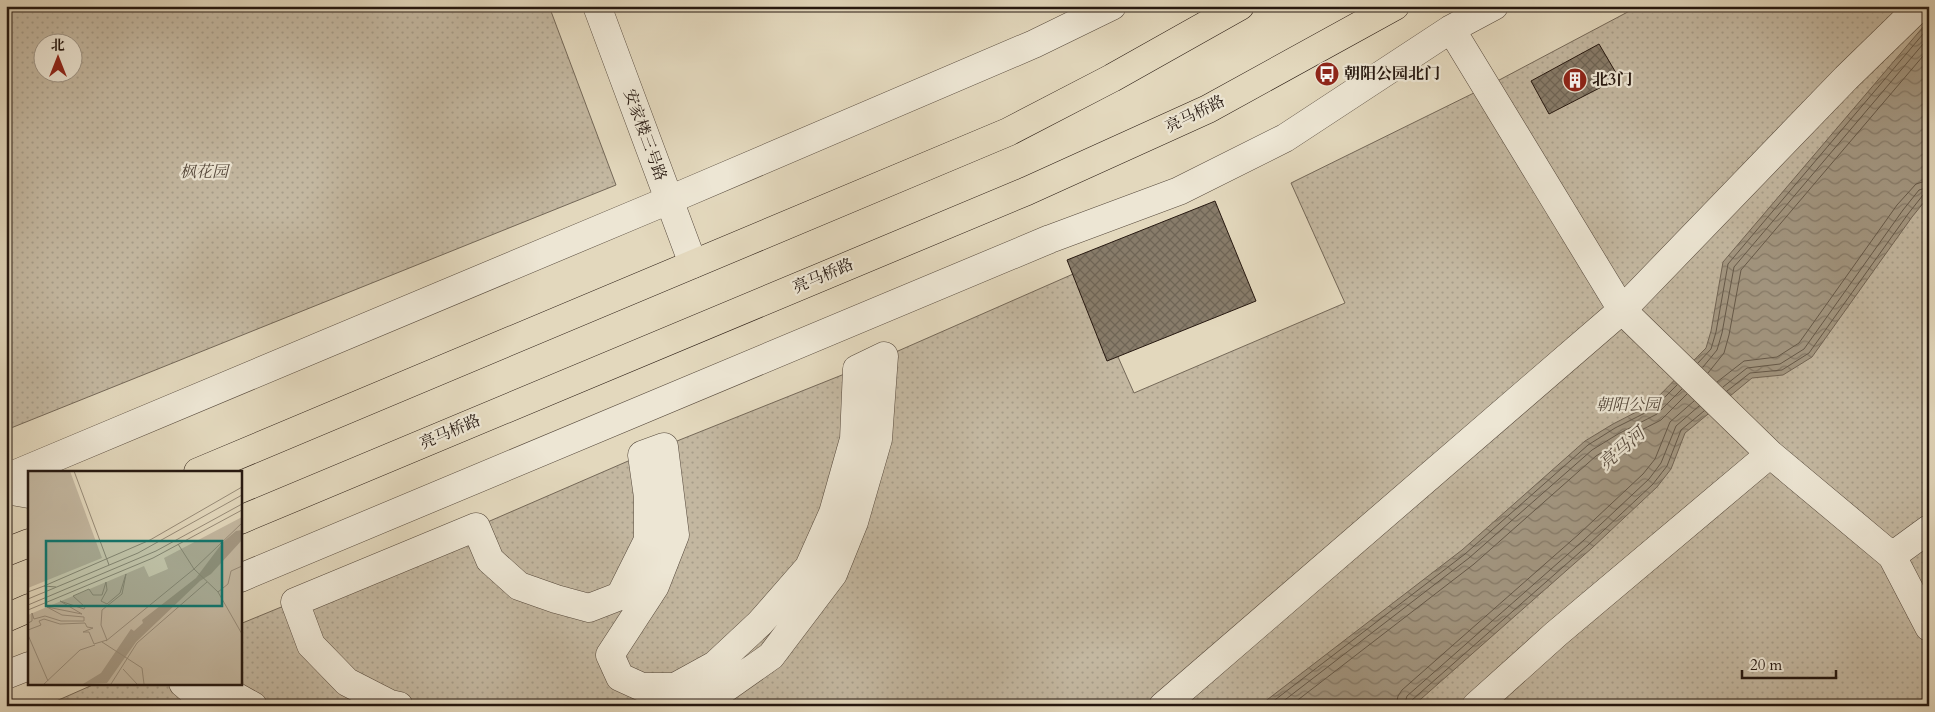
<svg xmlns="http://www.w3.org/2000/svg" width="1935" height="712" font-family="Cardo,'Noto Serif SC',serif">
<defs>
<pattern id="park-dots" width="8" height="8" patternUnits="userSpaceOnUse" patternTransform="scale(1.25)"><rect width="8" height="8" fill="#c3b7a0"/><path d="M2 2h.1M6 6h.1" fill="none" stroke="#a79d89" stroke-width="1.8" stroke-linecap="round"/></pattern>
<pattern id="water-waves" width="16" height="10" patternUnits="userSpaceOnUse" patternTransform="scale(1.25)"><rect width="16" height="10" fill="#a39782"/><path d="M0 5q4-4 8 0t8 0" fill="none" stroke="#857a69"/></pattern>
<pattern id="building-cross-hatch" width="8" height="8" patternUnits="userSpaceOnUse" patternTransform="scale(1.25)"><rect width="8" height="8" fill="#887c6a"/><path d="M0 0l8 8M0 8l8-8" fill="none" stroke="#6f6556"/></pattern>
</defs>
<rect width="100%" height="100%" fill="#e3d8bd"/>
<filter id="stains"><feTurbulence type="fractalNoise" baseFrequency=".004" numOctaves="4"/><feColorMatrix values="0 0 0 0 .2 0 0 0 0 .09 0 0 0 0 .02 0 0 0 .5 -.17"/></filter>
<radialGradient id="worn" r=".72"><stop offset=".6" stop-color="#630" stop-opacity="0"/><stop offset="1" stop-color="#630" stop-opacity=".3"/></radialGradient>
<path fill="url(#park-dots)" stroke="#746858" fill-rule="evenodd" d="M6,6H549L616,185L6,430ZM42,42H72V72H42Z
M1639,6H1929V706H45L97,683H240V624L476,527L642,455L857,369L1080,271L1134,393L1345,303L1291,183L1486,87Z"/>
<path fill="url(#water-waves)" stroke="#716454" d="M1929,20V196L1912,217L1812,357L1783,375L1752,378L1685,433L1671,469L1657,487L1592,548L1413,706H1259L1462,550L1585,441L1613,424L1650,405L1706,348L1711,331L1723,262Z"/>
<g fill="none" stroke-linecap="round" stroke-linejoin="round">
<path stroke="#645849" stroke-width="1" d="M1698,363L1711,349L1716,332L1728,264L1929,27
M1703,367L1717,350L1722,333L1734,267L1929,37
M1708,373L1724,353L1729,335L1741,270L1929,49
M1717,382L1744,361L1777,357L1799,343L1897,205L1916,184L1929,180
M1723,387L1747,368L1780,364L1804,349L1903,210L1919,190L1929,187
M1727,391L1750,373L1782,370L1809,353L1908,214L1923,195L1929,194
M1267,706L1465,554L1588,445L1615,428L1653,409L1677,385
M1277,706L1469,558L1592,450L1618,434L1657,414L1682,389
M1290,706L1474,564L1596,456L1622,440L1661,420L1687,394
M1396,706L1398,696L1402,690L1579,534L1643,474L1655,459L1670,422L1694,401
M1404,706L1407,696L1584,540L1649,479L1661,463L1676,426L1699,406
M1410,706L1412,700L1588,545L1653,484L1667,466L1681,430L1704,411"/>
</g>
<path fill="url(#building-cross-hatch)" stroke="#261810" d="M1599,44L1619,78L1549,114L1531,81Z
M1215,201L1256,301L1107,361L1067,260Z"/>
<g fill="none" stroke-linecap="round" stroke-linejoin="round">
<defs>
<path id="minor" d="M597,6L693,264
M1451,29L1622,310L1770,454L1892,556L1929,627
M6,478L669,200L1034,44L1112,6
M6,490L29,494
M1892,556L1929,529
M240,578L1050,239L1179,191L1285,138L1451,29L1494,6
M6,675L29,666
M183,683L210,706
M222,683L235,696L253,706
M399,706L390,704L347,682L311,645L295,602L476,527L490,560L519,586L556,599L589,608L620,596L648,540V497L642,455L664,447L675,535L655,586L610,655L620,677L642,687H675L715,665L760,623L809,567L833,513L854,439L857,369L884,356L878,439L854,522L833,574L771,656L707,701L693,706
M1163,706L1622,310L1846,78L1920,6
M1476,706L1556,634L1770,454"/>
<path id="major" d="M198,472L1008,132L1112,78L1240,6
M240,520L1027,191L1208,109L1395,6
M6,552L29,543
M6,618L29,608"/>
</defs>
<use href="#minor" stroke="#55483b" stroke-width="29"/>
<use href="#major" stroke="#261810" stroke-width="29"/>
<use href="#minor" stroke="#ede6d4" stroke-width="28"/>
<use href="#major" stroke="#e3d8bd" stroke-width="28"/>
</g>
<defs>
<symbol id="bus-disc" viewBox="-11 -11 22 22"><circle r="9.5" fill="#8f2418" stroke="#ede6d4"/><path d="M-5-6H5V4H4V6H2V4H-2V6H-4V4H-5ZM-3.5-4V0h7V-4ZM-3.5 1.2v1.5H-2V1.2ZM2 1.2v1.5H3.5V1.2Z" fill="#fff"/></symbol>
<symbol id="building-disc" viewBox="-11 -11 22 22"><circle r="9.5" fill="#8f2418" stroke="#ede6d4"/><path d="M-4-6H4V6H1V3H-1V6H-4ZM-2.5-4.3h1.7v1.8h-1.7ZM.8-4.3h1.7v1.8H.8ZM-2.5-1h1.7V.8h-1.7ZM.8-1h1.7V.8H.8Z" fill="#fff"/></symbol>
</defs>
<g fill-rule="evenodd">
<use href="#bus-disc" x="1313" y="60" width="28" height="28"/>
<use href="#building-disc" x="1561" y="66" width="28" height="28"/>
</g>
<g text-anchor="middle" dominant-baseline="central" stroke-width="4.5" stroke-linejoin="round" paint-order="stroke">
<g font-size="16" font-weight="bold" fill="#261810" stroke="#ede6d4" text-anchor="start">
<text x="1344" y="74">朝阳公园北门</text>
<text x="1592" y="80">北3门</text>
</g>
<g font-size="16" fill="#261810" stroke="#ede6d4">
<text transform="translate(1195 114) rotate(-26)">亮马桥路</text>
<text transform="translate(645 135) rotate(70)">安家楼三号路</text>
<text transform="translate(823 276) rotate(-23)">亮马桥路</text>
<text transform="translate(450 432) rotate(-23)">亮马桥路</text>
</g>
<g font-size="16" font-style="italic" fill="#55483b" stroke="#ede6d4">
<text x="204" y="172">枫花园</text>
<text x="1628" y="405">朝阳公园</text>
</g>
<g font-size="18" font-style="italic" fill="#584b3e" stroke="#ede6d4">
<text transform="translate(1622 449) rotate(-41)">亮马河</text>
</g>
</g>
<g transform="translate(28 471)">
<rect width="214" height="214" fill="#e3d8bd"/>
<path d="M0,0H42L74,87L0,117ZM214,46V213H0V144L116,95L121,106L140,98L136,87Z" fill="#c3b7a0"/>
<path d="M214,59V69L183,103L172,110L108,171L79,212L55,213L73,202L103,158L106,160L115,152L114,149L168,107L195,71L208,60Z" fill="#a39782"/>
<path fill="none" stroke="#978b78" stroke-width="1" d="M46,0L81,94M150,73L166,98L190,121L214,163M16,115L122,69L214,16M0,121L16,115L28,116M190,121L200,113L203,100L214,95M0,128L110,82L214,24M0,134L128,80L214,33M0,139L125,87L214,39M0,152L4,150V142L6,148L17,145L33,150H56V146L34,144L19,136L54,143L32,130L56,138L57,136L45,125L61,118L65,124H74L78,111L79,119L73,130L79,133L92,122L98,103L94,123L74,139L73,154L79,169L66,173L61,161H55L65,157L59,156L57,152L32,153L16,148L11,150L13,154L0,159M0,164L20,210M78,170L166,98L214,52M74,171L114,197L116,213M95,198L109,213M16,213L52,179L67,174M83,213L109,172L179,111"/>
<path fill="#0f766e" fill-opacity="0.15" stroke="#0f766e" stroke-width="2.5" d="M18,70H194V135H18Z"/>
<rect width="214" height="214" fill="none" stroke="#261810" stroke-width="2.5"/>
</g>
<rect width="1935" height="712" fill="none" stroke="#e3d8bd" stroke-width="25"/>
<rect x="8" y="8" width="1920" height="697" fill="none" stroke="#261810" stroke-width="2.5"/>
<rect x="12" y="12" width="1910" height="687" fill="none" stroke="#261810"/>
<g transform="translate(58 58)"><circle r="24" fill="#ede6d4" stroke="#9d9486"/>
<path d="M0-4L9 19L0 12L-9 19Z" fill="#8f2418"/>
<text y="-8" font-size="14" font-weight="bold" text-anchor="middle" fill="#261810">北</text>
</g>
<path d="M1742 670v8h94v-8" fill="none" stroke="#261810" stroke-width="2.5"/>
<text x="1750" y="670" font-size="15" fill="#261810" stroke="#ede6d4" stroke-width="4" paint-order="stroke">20 m</text>
<rect width="100%" height="100%" filter="url(#stains)"/>
<rect width="100%" height="100%" fill="url(#worn)"/>
</svg>
